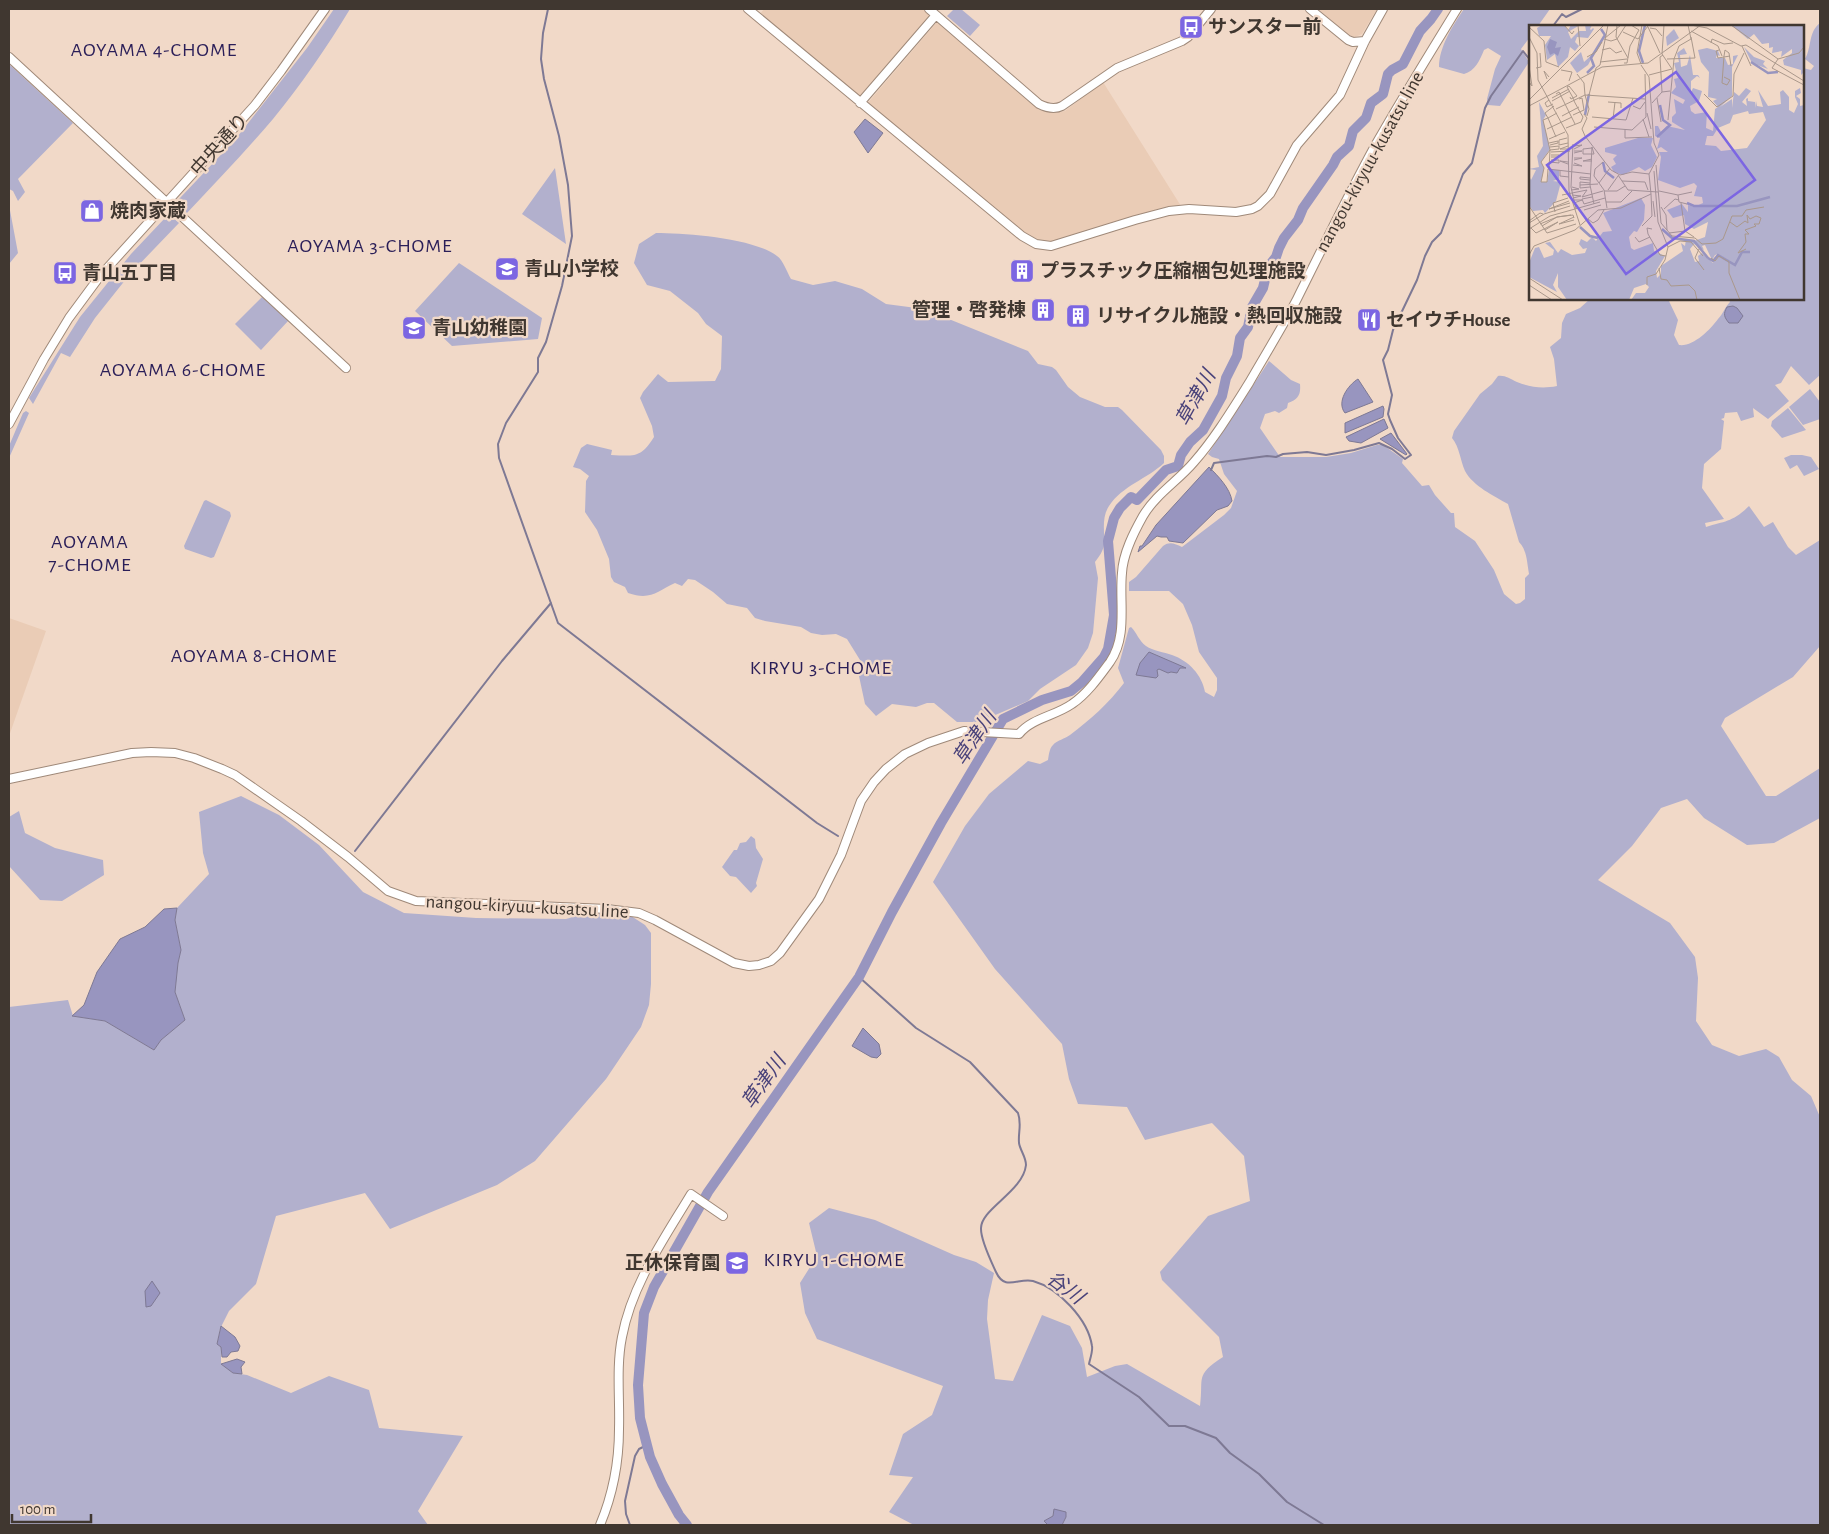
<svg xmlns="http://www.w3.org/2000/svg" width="1829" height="1534" font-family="'Alegreya Sans','Noto Sans JP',sans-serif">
<rect width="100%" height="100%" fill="#f1d9c8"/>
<path fill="#eaccb6" d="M764,9H923L931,15L858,99L760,14Z
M1318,9H1377L1362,34L1355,37L1349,35Z
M937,22L1039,110L1053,113L1065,111L1103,82L1181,206L1158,209L1053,241H1040L1027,235L866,105Z
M9,618L46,631L9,736Z"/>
<path fill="#b2b0cd" d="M334,9H350C327,47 301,85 273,119C245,152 216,182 187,213L177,203L179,199L234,141L307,48Z
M954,9H961L980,25L970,36L947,16Z
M1464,9H1550L1538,26H1530V37L1521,49L1529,62L1500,106L1488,105L1487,99L1495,69L1501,56L1488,48L1484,50C1480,60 1475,71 1464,74L1439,67C1439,47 1453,25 1464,9Z
M1820,23V375L1809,385L1791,366L1781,383L1775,385L1789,401L1768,419L1753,408L1754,417L1741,421L1737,412L1725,413L1724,418L1721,419L1724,421L1721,449L1704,464L1702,488L1724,519L1705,523L1706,527C1725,521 1733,522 1749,506L1764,527L1773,522L1788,547L1796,555L1820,540V611L1819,613H1820V646L1793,677L1725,718L1721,726L1766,796H1776L1820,768V818L1774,843L1747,845L1704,818L1687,799L1661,808L1632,846L1598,880L1670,923L1695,957L1698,978L1696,1021L1712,1045L1739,1056L1766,1049L1779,1057L1792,1080L1811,1096L1820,1117V1525H1062L1066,1517L1055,1509L1053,1516L1044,1521L1048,1525H914L889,1512L913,1477L889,1475L903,1434L932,1415L943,1386L817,1339L805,1313L800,1283L817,1256L809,1223L829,1208L875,1220L954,1255L976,1262L994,1273L988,1300L987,1319L995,1379L1013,1381L1042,1315L1070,1326L1082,1348L1087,1377L1115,1366L1127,1364L1200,1406C1204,1377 1194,1376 1223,1357L1219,1337L1162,1280L1160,1272L1208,1216L1250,1201L1244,1156L1212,1123L1145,1140L1127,1107L1078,1104L1069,1079L1062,1044L995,969L933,882L965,826L989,794L1028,761L1040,764L1048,760C1049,755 1049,749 1053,745C1057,740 1065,739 1070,735C1090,720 1109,703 1124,683L1118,668L1129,628L1131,627C1137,633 1139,641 1146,646C1153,651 1164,652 1172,655C1189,661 1202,675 1205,692L1214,697L1217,690V678L1199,652L1192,625L1183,604L1169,591H1129V582L1136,577L1163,546C1170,541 1175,544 1182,547L1224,515L1231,508L1237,491L1224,474L1219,459L1212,457L1208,454L1269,361L1291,380L1300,384C1301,395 1298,399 1288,403L1287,408L1279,413L1275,411L1265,414L1260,428L1280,457H1326L1351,453L1377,445H1383L1403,459L1402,463L1422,486L1429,485L1435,495L1451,513H1454L1455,527L1475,541L1494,570L1504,594L1516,604L1520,603L1525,599V578L1529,574C1527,563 1527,550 1519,542L1508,504C1494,496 1473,486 1465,471C1460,460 1460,448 1452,438L1454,431L1480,394L1492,384L1498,376C1505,375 1510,379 1517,382C1530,387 1542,389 1557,386L1554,359L1550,347L1561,338L1562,323L1566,314L1580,308L1590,299H1668L1678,320L1674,335L1679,345C1693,347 1710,330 1718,319C1723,314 1725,307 1730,302L1729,299H1803V68L1811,70L1814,66L1805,59C1812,47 1808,32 1820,23Z
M9,64L73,123L18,179L25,192L18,201L13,191L9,189Z
M555,168L566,244L522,214Z
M9,205L18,253L9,264Z
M171,216L179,223L130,274L95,318L70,357L61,353L33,404L29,398L80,317L131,254L165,218Z
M656,233C685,233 754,238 777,256C783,260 787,272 791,279L813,285L835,281L862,289L886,304L924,309L1028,351L1038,364L1052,367L1056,370L1068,387L1080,397L1105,407H1118L1122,410L1161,450L1164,456V463C1147,479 1122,486 1109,506C1101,518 1105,532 1104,545C1103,551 1099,557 1095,562L1098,578L1093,633L1088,648L1076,665L1040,689L1028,701L979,722H957L934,703H927L916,707L892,704L876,716L865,704L859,676L860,660L847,639L836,634L822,635L811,633L801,627L765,621L755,618L747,608L727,604L713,592L695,580L688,579L682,586L675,583C657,591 651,601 628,593L625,587L614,582L611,577L609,559L597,530L585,512L586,481L589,476L580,469L573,467L581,448L587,444L612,450L611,455C635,456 641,458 654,437L652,426L640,398L643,392L658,374L668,382L715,381L721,369L722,336L706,324L698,313L670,291L647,285L634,263L639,244Z
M459,263L542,318L538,339L452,346L415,311Z
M263,296L289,320L261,350L235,324Z
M1810,389L1820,402V419L1803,425L1789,407Z
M1788,408L1806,430L1782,438L1771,426L1772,421Z
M26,411L29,413L9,458V446L23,413Z
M1791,455H1802L1811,457L1819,469L1804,476L1797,465L1790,469L1784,458Z
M206,500L230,512L231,516L214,557L211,558L185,549L184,546L204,501Z
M241,796L279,815L319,845L363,892L404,913L476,918L566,919L611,906L628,914L645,925L651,933V984L649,1005L641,1027L606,1079L535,1161L497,1185L390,1229L365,1193L276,1216L256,1284L229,1311L220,1329L217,1344L221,1347V1364L233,1373L247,1375L291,1393L329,1376L369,1390L379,1428L463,1436L418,1511L428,1525H9V1007L68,1000L73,1016L105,1021L154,1050L161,1040L185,1020L175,992L177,966L181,950L175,920L177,908L209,874L203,853L199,812Z
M19,811L25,833L55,848L103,860L104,875L62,901L40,900L9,866V817Z
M751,836L755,839L756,848L763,859L756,883L757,886L751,893L736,877L730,876L722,867L734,850H737L740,843L746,842Z"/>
<path fill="#9895bf" stroke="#7e7994" d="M865,119L883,133L868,153L854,132Z
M1733,306L1737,308L1743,316L1738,323H1729C1724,317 1723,314 1727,307Z
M1358,379L1373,402L1345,413C1336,402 1348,385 1358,379Z
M1383,406L1384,409L1383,417L1345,433V423Z
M1384,419L1388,428L1361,443L1349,441L1346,437Z
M1391,433L1407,454L1406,455L1380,439Z
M1209,467C1218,476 1230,488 1232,501L1228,506L1217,510L1183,543L1169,541L1167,537H1161L1157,536L1138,552L1140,546H1142L1156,525Z
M1149,652L1186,668H1180L1177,673L1171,672L1168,673L1159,669L1157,670L1158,676L1156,678L1136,675L1140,663Z
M177,908L175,920L181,950L178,963L175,992L185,1020L161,1040L154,1050L105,1021L72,1016L84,1005L97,972L120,939L145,927L164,909Z
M863,1028L879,1044L881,1054L877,1058L871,1057L852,1046Z
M152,1281L160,1293L151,1306L146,1307L145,1291Z
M221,1326L235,1337L240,1346L238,1351L231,1352L227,1357H222L221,1347L217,1344Z
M237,1359L245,1362L241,1367L242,1374L233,1373L221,1364Z
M1054,1509L1066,1512V1517L1062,1525H1048L1044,1521L1053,1516Z"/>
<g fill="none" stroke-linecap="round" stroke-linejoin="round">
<path stroke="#7e7994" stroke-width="2" d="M548,9L543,33L541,59L544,79L559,136L568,185L572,236L562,286L546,342L538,358V372L506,423L498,444L499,458L558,623L817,823L838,836
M1553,26L1562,14L1566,17L1582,9
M1211,470L1214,463L1267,456L1276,457L1283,454L1307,452L1326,455L1354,450L1379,443L1392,449L1405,459L1411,455L1398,438L1390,420L1388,414L1392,395L1383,360L1388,350L1393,330L1417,280L1425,256L1432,242L1441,233L1463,174L1472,163L1485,108L1491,96L1523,51L1530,60
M355,851L502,661L551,603
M859,977L916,1028L970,1062L1018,1113C1022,1124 1018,1132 1019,1143C1020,1150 1026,1157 1026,1165C1023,1192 980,1209 981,1229C981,1241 991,1261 996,1272C1005,1292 1019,1277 1033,1281C1058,1288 1088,1319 1092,1346C1093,1351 1090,1359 1089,1364L1139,1397L1169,1426H1185L1216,1438L1230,1453L1259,1474L1287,1502L1324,1525
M630,1525L626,1514L625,1501L635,1456L639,1449L647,1445"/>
<path stroke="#9895bf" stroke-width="10" d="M687,1525L679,1515L662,1484L650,1457L640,1418L638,1385L644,1313L654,1287L708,1192L859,977L892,912L941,823L1003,719L1042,700L1071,691L1082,682L1104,657L1108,649L1114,615L1108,541L1114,518L1120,508L1131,497L1137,500L1166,470L1178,466L1181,455L1190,442L1203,430L1222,396L1226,378L1237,356L1240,338L1248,327L1252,307L1263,288L1268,267L1276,257L1279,248L1284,238L1298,220L1303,208L1333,165L1337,157L1349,146L1353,131L1366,118L1371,103L1383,94L1388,74L1392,70L1403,64L1420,31L1431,19L1438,9"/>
<defs>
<path id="secondary" d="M748,9L1022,236L1036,244L1051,246L1135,220L1169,211L1189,209L1236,212L1252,209L1258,206L1270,194L1297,145L1340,95L1365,41L1383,9
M929,9L1039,104C1047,108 1054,110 1062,106L1117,68L1182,41L1188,37L1211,9
M1310,9L1348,40L1353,42L1365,41
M9,57L346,368
M860,103L936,15
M9,424L44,359L69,318L100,276L255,105L281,71L325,9
M9,779L132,753L151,752L175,753L194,758L222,769L235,775L301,821L348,857L388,891L416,901L607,909L639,913L655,920L734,963L749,966L759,965L771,961L780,953L819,899L841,855L861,801L874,782L886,769L905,754L928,743L964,731L1019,734C1032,718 1055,716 1072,704C1087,694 1099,677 1110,662C1128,636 1119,602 1122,573C1123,553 1134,532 1143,516C1156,494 1178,481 1194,462C1215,438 1232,410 1249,383C1265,355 1282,328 1297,299C1323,247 1348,195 1376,144C1402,98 1430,53 1457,9
M600,1525C613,1494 619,1463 619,1429C620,1399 616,1367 622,1337C632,1284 664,1239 691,1194L723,1216"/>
</defs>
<use href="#secondary" stroke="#9f8979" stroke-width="10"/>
<use href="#secondary" stroke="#fff" stroke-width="8"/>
</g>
<defs>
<symbol id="bus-square" viewBox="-11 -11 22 22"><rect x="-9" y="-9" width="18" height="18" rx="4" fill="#7c66e2" stroke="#f1d9c8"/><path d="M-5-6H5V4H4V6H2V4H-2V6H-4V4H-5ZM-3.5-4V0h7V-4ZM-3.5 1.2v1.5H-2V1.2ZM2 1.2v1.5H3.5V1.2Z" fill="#fff"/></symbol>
<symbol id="shop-square" viewBox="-11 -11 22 22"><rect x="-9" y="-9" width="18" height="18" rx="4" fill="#7c66e2" stroke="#f1d9c8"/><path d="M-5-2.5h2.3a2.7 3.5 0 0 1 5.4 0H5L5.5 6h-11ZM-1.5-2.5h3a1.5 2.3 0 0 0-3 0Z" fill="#fff"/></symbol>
<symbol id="school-square" viewBox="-11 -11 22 22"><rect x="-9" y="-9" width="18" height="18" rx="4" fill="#7c66e2" stroke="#f1d9c8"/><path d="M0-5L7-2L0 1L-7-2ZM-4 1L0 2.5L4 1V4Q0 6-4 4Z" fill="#fff"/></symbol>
<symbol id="building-square" viewBox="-11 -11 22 22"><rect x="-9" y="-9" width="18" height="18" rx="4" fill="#7c66e2" stroke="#f1d9c8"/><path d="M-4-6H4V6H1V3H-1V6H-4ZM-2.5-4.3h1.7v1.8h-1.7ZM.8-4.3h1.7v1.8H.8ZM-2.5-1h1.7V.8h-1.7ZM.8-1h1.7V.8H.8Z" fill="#fff"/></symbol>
<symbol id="restaurant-square" viewBox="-11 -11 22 22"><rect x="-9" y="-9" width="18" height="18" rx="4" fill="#7c66e2" stroke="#f1d9c8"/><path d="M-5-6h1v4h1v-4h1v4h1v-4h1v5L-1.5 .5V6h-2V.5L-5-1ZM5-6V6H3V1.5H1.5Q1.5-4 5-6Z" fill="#fff"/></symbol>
</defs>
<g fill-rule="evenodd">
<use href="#bus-square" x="1177" y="13" width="28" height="28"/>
<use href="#shop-square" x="78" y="197" width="28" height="28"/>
<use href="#school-square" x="493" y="255" width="28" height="28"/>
<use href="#building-square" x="1008" y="257" width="28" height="28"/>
<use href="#bus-square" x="51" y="259" width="28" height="28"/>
<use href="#building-square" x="1029" y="296" width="28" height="28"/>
<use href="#building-square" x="1064" y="302" width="28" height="28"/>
<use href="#restaurant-square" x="1355" y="306" width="28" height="28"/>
<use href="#school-square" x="400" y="314" width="28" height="28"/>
<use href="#school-square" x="723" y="1249" width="28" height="28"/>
</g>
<g text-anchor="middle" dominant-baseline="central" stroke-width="4.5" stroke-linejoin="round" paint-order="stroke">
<g font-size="19" font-weight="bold" fill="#403730" stroke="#f1d9c8" text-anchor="start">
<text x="1208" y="27">サンスター前</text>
<text x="110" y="211">焼肉家蔵</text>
<text x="524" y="269">青山小学校</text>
<text x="1040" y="271">プラスチック圧縮梱包処理施設</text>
<text x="82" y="273">青山五丁目</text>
<text x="1026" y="310" text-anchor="end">管理・啓発棟</text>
<text x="1096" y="316">リサイクル施設・熱回収施設</text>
<text x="1386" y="320">セイウチHouse</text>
<text x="432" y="328">青山幼稚園</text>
<text x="720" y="1263" text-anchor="end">正休保育園</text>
</g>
<g font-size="19" fill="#403730" stroke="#f1d9c8">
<text transform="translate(220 145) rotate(-48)">中央通り</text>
<text transform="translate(1370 162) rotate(-61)">nangou-kiryuu-kusatsu line</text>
<text transform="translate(527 907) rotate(3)">nangou-kiryuu-kusatsu line</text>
</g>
<g font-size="20" letter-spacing="1" fill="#2a1e58" stroke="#f1d9c8">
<text x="154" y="50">AOYAMA 4-CHOME</text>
<text x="370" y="246">AOYAMA 3-CHOME</text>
<text x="183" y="370">AOYAMA 6-CHOME</text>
<text x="90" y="542">AOYAMA<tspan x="90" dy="23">7-CHOME</tspan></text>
<text x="254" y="656">AOYAMA 8-CHOME</text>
<text x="821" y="668">KIRYU 3-CHOME</text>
<text x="834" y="1260">KIRYU 1-CHOME</text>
</g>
<g font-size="20" font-style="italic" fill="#49427a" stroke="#f1d9c8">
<text transform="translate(1196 398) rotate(-61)">草津川</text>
<text transform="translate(975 738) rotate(-56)">草津川</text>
<text transform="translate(764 1082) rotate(-55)">草津川</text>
<text transform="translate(1065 1288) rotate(37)">谷川</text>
</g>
</g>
<g transform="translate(1529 25)">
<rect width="275" height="275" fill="#f1d9c8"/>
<path d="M13,0H35L39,5L42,0H51L39,7L42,14L50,6H57L56,0H63L61,4L62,5L64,3L65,4L59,13L48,12L46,17L50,21L46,26L41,22L39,32L29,42L26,29L18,35L16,20L22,11H10L8,3ZM202,0H275V47L272,50V45L255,40L254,35L263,28V24L252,32L253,26L243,28L244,22L240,23V18L233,19L225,9L219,14ZM145,4L150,13L138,21L137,12ZM213,22L203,42V71L191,82L203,74V83L205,67L210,71L217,63L222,66L213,77L218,81L217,74L219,73V76L226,77V83L227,76L228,81L234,82L229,65L239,81L252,79L251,67L254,65L260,72V85L265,88L269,79L266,72V66L271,63L272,68L267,71L271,74V81L275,80V275H102L107,268H116L120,262L117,259L105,263L100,275H38L29,262V248L24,260L28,267L0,252V238L6,223L10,222L15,233L24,230L25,225L16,218L21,217L29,228L32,224L43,230L56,228L58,223L54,224L50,219L52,214L58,217L63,212L67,216L74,207L83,206L74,188L112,173L116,180L115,195L108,207L105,206L100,212L102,223L105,225L124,218L125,226L136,231L127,246L128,253L132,249V241L154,226L152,218L156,221L157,214L165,216L176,212L179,197L165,204L156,199L155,190L144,193L138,185L153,179L159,187V180L165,182L174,178L173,172L165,171L168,161L165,158L151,163L129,155L132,132L130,127H139L132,122L128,124L131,113L126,111V101H129L132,107L138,101L156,105L143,97V92L147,88L145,74L154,79L156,75L142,68L147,62L145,54L149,53L145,38L150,37L148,28L155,23L158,29L151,30L152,42L158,40L161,30L164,50H169L171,53L168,51L162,56V67L164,63L173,66L170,76L161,81L162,86L166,89L178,87L177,103L184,106L186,84L189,82L184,76L188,74L179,72L180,47L172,37L169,25L178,23L189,26L191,31L188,30L187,33H196L199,40L204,39V31L209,30ZM219,86L220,89L234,87L237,95L218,123L192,126L187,121L176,120L178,111H184L189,103L201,98L204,90ZM165,219L175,225L173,221L176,220L183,235L186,230L189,229L201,236L188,231L184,238L173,228L169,231L170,236L166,237L161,224ZM215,22L225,32L236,36L234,39L239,44L223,38ZM52,27L55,37L66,27L59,40L48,48L41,38ZM10,77L17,90L14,95L21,124L12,137L15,143L12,157H18L20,145H30V154L24,156L32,157L27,176L16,188L14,185L4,186L0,180V151L2,155L7,145L0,144L10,142L8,131L14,121ZM109,113H124L122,120L128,132L123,142L116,146L110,142L94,150L85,147L82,142L87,139L84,134L88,130L76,127V123Z" fill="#b2b0cd" fill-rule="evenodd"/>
<path d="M21,14L28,17L26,23L32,22L29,31L25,28L21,30L18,22Z" fill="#9895bf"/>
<path fill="none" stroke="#9895bf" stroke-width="2.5" d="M222,37L239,48L249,47M114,38L110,26L116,0M58,48L65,41L62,33L76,10L72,4M56,90L60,69M128,112L141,100L134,95L131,80M74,137L76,146L85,153M158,178L165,181H208L241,172M51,202L61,211L69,213M133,204L143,213L165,216L179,233M179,233L184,236L189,230L206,240L213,227H221"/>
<path fill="none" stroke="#aa988b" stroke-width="1" d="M35,0L43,9L45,6M49,0L51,21M88,0L87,12L99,33M135,0L133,29L143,44M162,0L178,3L212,21L217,20L275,56M202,0L249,34M0,2L15,16L17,37L30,42M119,2L131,28M121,3L127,4L133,11M162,6L189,21L193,31M94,7L109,14L119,1M0,12L8,28L9,55L39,110L40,166L51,200M76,13L92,0M75,14L82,16L88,14L97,0M182,18L183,14L195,19L204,18M213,21L222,41M275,22L270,28L249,34L243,43L275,60M73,25L81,23L87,28L93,26M190,25L187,26L189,33L201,31M195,31L196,25L200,28L202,41M58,32L67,27L73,17M138,34L166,33L162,12M71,37L98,34M95,38H98L101,21L110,5L102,0M112,39L108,28L113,0M0,41L3,61L0,57M7,43L12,42L11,28M32,45L43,47L40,56M48,49L55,58L56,70M120,50L143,44M195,52L201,55L198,60L193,58L195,31M18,54L15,46L20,52M133,67L131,32L134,30M27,69L30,67L46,99M175,69L188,82L204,71L205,49L215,28M56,70L60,84L58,91M60,70L67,43L71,40L79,0M23,73L40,64M128,73L132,97M0,75L75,0M20,75L16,78L18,82L24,79M23,76L41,66M79,77L92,78V83M123,78L133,67L141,66M0,81L73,42L119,38L172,0M104,81L111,84L116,77M27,84L56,70L116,74M118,88L122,104M55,89L58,93L53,104L56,111L82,145L91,150L103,147L120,149M44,90L55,85L53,73L50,74M33,91L50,82M63,92L97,95L104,73M84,94L86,77M114,94L120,112M139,95L145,34L150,21L162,14L159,0M65,102L103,105L117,92L116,49M37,103L52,97L54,92L51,87L45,76V75L43,71L38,62L40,61L48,71L42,74L41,72M18,104L43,92M96,104V113L123,112M27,112L19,93L28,88M38,113L30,115V120L39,118M20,114L36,107M20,118L29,116V118L21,120M44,119L42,162L47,184M39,121L31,124H39M45,121L53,120L45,124M63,122L61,160L65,179M63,123L54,124V129H65L63,122M45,126H53L45,128M22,127L41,126M22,132H30V130H22M45,135L53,133H45M63,136H54L63,134M21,137L30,138V135H22M74,137L66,144L65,151L75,165L78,183M39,139L31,136L39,137M44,140L53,141L45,138M127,140L132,198L143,211L166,213L173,219L187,218L194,214L203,191H213L217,185L235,182M19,144L18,157H12L15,143L12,137L21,125L14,95L19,93L16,88L25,81M19,144L62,149M20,144L21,125L30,124V121L21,122M31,145V151L40,152M89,150L99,165L129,167M61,155L51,154V152L61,153M93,156L116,157L119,165M61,158L51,157V163L61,162M70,158L81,143M51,160L69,159M42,165L50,164L43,162M58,165L53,172L74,166M79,165L89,151M75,166H88L96,161M130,166L149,170L163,167M33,170L58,165M43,170L52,171L44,173M149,170L150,177L158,179M63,172L53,174L55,179L76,173M44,175H53L45,178M124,176L126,192M77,177H92L103,166M152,178L156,206L165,212M0,181L18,208L47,199M132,182L137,190L138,205M20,184L40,176M20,184L41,178M135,184L146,174L150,175M55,185L72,180M26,187L24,178L39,173M42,190L28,192L44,190L45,193M45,192L30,199L45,195M59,194L64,198L69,195L75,185M0,196L11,188L14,189M201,197L208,202L216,196L219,198L218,190L221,194L227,191L232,193L230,199H225L227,201L216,205L220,209H216L217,217L209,228L217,224M0,198L15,189L41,181M11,199L28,192L13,201M113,201L123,191L122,169M2,203L7,208L29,197L16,205M0,204L21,191L71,177M123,204L118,203L119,209L131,230L137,231M140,208L156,206M106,212L110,217L121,212M139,222L151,216L162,217L174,231M170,224L166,233L175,245M0,230L5,221L46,205L69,185L92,183L122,169L120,149L130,130L125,118L120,52L112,40M182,233L186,236L190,231L200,237V248L211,275M130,243L132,254L138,255L142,261L160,260L166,266L168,275M0,253L34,275M0,260L23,275M118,260V252L127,249L136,235L139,222L129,197L125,146"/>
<path fill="#7c66e2" fill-opacity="0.15" stroke="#7c66e2" stroke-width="2.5" d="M147,47L226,155L97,249L18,140Z"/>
<rect width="275" height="275" fill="none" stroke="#403730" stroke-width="2.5"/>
</g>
<rect width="1829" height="1534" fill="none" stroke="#403730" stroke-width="20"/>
<path d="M12 1514v8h79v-8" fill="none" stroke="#403730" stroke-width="2.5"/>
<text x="20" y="1514" font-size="15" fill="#403730" stroke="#f1d9c8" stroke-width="4" paint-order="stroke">100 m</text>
</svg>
